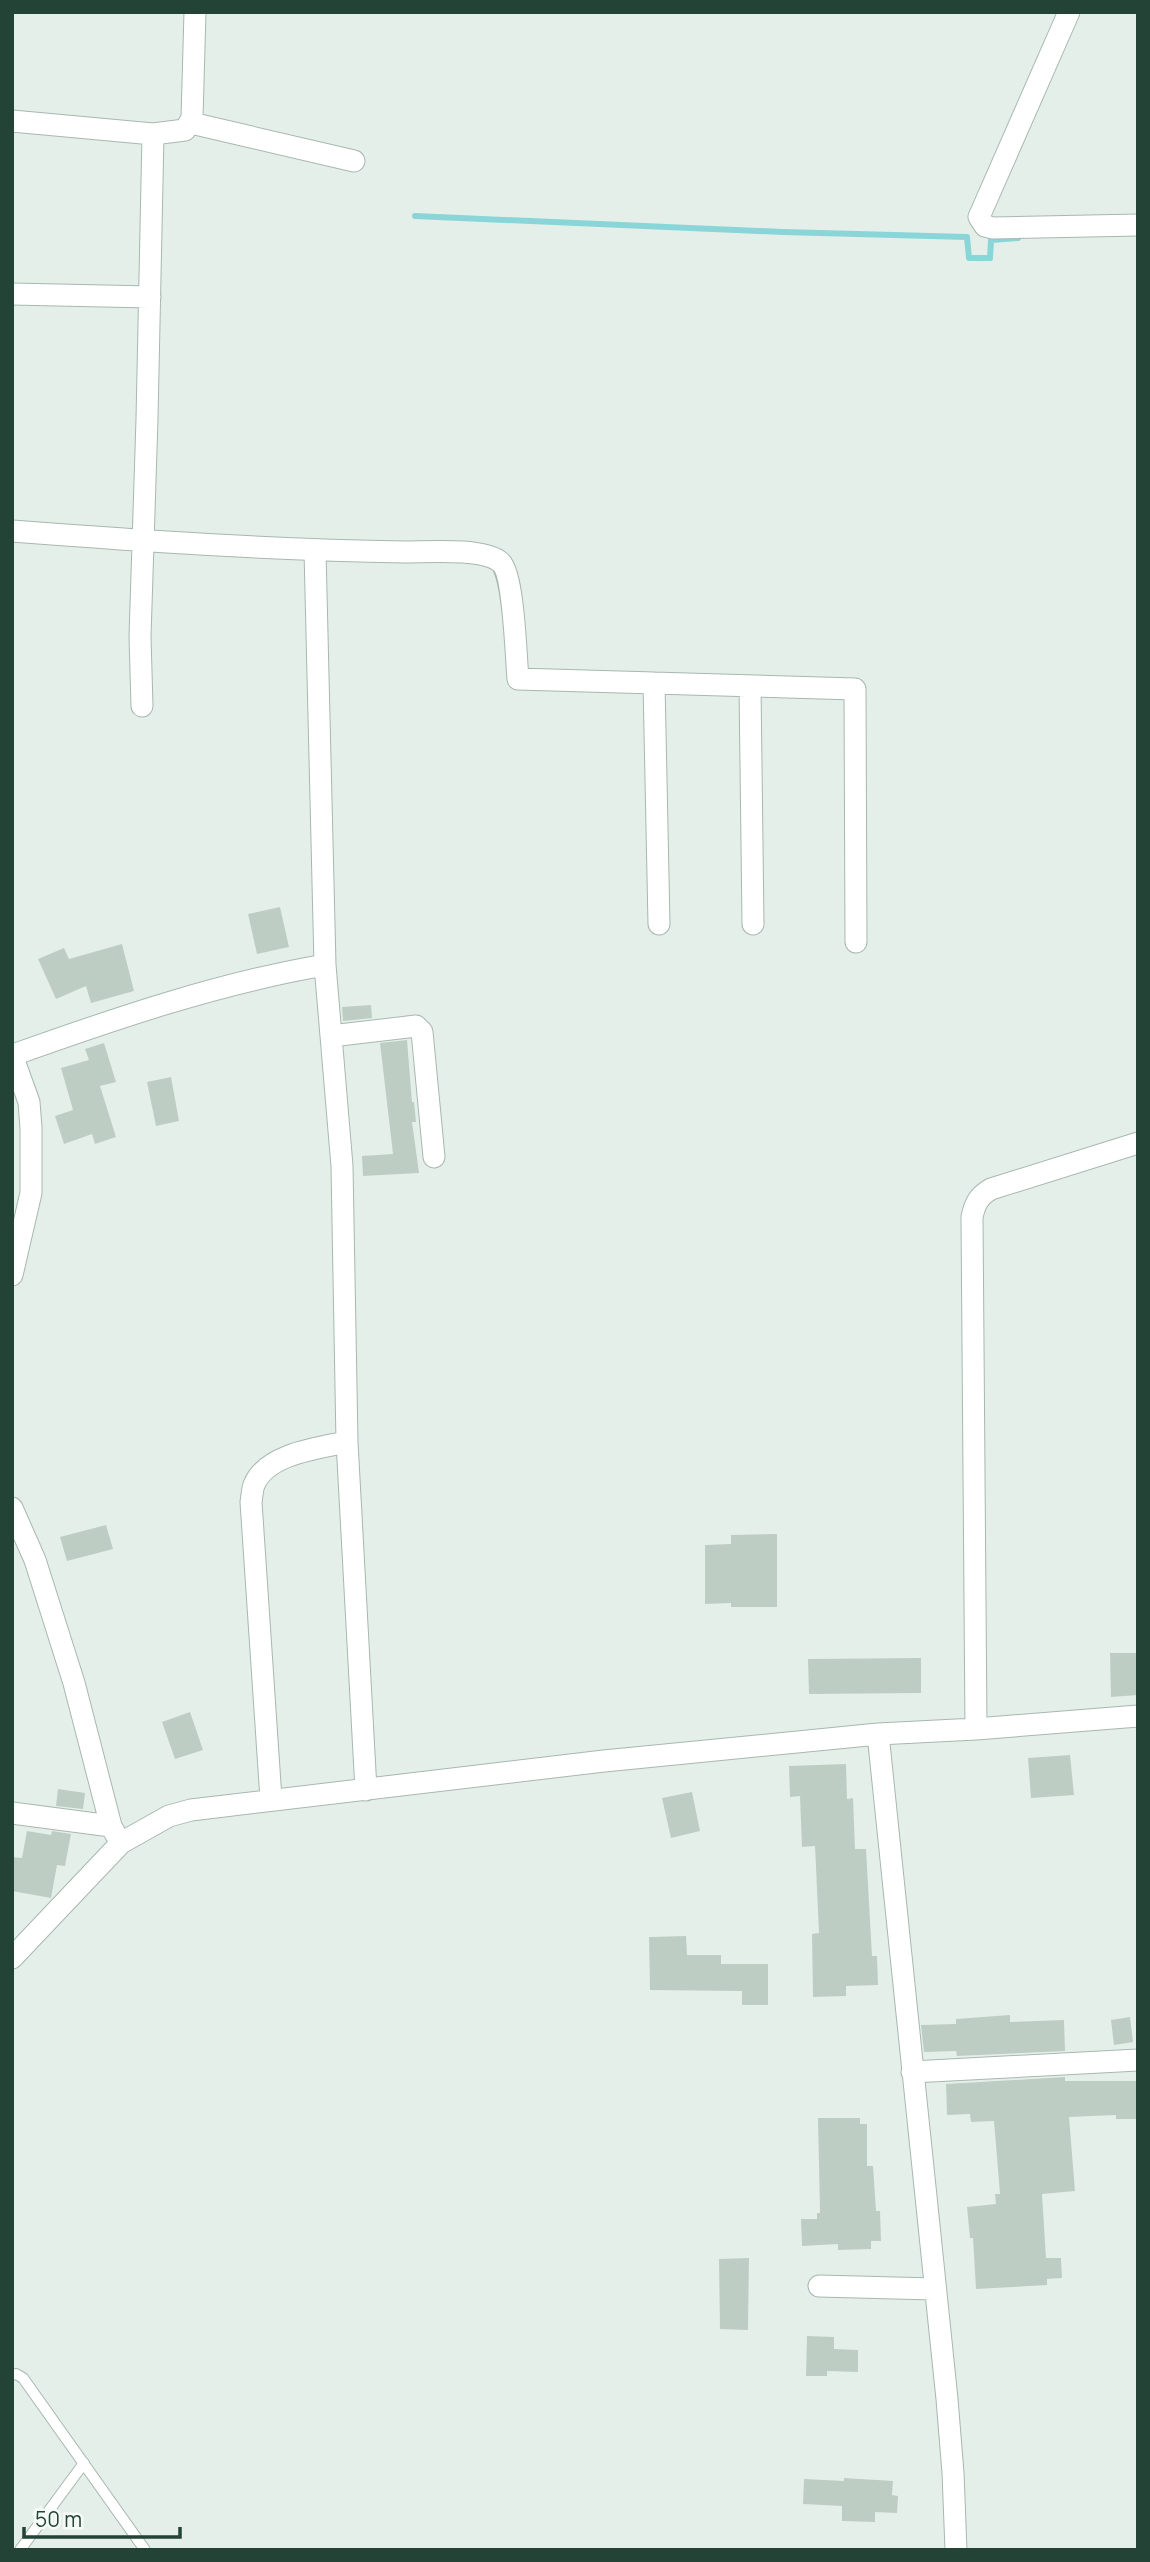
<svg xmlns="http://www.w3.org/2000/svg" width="1150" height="2562" font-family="Manrope,sans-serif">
<rect width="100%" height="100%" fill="#e5efe9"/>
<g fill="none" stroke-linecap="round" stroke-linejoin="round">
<path stroke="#8ad5d7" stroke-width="6" d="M415,216L783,232L967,237L969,258H990L991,240L1018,238"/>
</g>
<path fill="#bdcdc4" d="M280,907L289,947L257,954L248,914Z
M122,944L134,991L91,1003L86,986L56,999L38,959L64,948L69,959Z
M371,1005L372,1018L343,1021L342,1007Z
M407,1040L412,1102H414L416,1122H412L419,1173L363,1176L362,1156L393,1154L380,1043Z
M104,1043L116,1082L100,1086L116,1137L95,1144L92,1134L64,1144L55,1116L73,1110L61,1068L89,1060L85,1049Z
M171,1077L179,1121L156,1126L147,1082Z
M106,1525L113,1549L67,1561L60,1537Z
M777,1534V1607H731V1603L705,1604V1545L731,1544V1535Z
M1110,1653H1138V1695L1111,1697Z
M921,1658V1693L809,1694L808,1659Z
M190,1712L203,1750L175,1759L162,1722Z
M1070,1755L1074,1795L1031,1798L1028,1758Z
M846,1764L847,1799L853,1798L855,1849H866L872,1956H877L878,1985L846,1986V1996L813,1997L812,1934L819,1933L815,1846L802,1847L800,1796L790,1797L789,1766Z
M58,1789L85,1793L83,1809L56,1806Z
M692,1792L700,1831L671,1838L662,1798Z
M27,1831L51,1835L52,1831L71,1834L65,1866L57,1865L51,1898L12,1891V1857L22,1858Z
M686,1936L687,1955H721V1964H768V2005H742V1991L650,1990L649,1937Z
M1010,2015V2022L1064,2020L1065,2051L957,2056L956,2051L924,2052L921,2025L956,2024V2019Z
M1130,2017L1133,2042L1114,2045L1111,2020Z
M1065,2077V2081H1136L1137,2119H1116V2115L1069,2117L1075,2191L1042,2194L1046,2258H1061L1062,2278L1047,2279V2285L976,2289L973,2238H970L967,2207L996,2204L995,2194H1000L994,2121L971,2122L970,2114L947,2115L946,2084Z
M818,2118H860V2124H867V2166H873L876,2211H880L881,2241H871V2249L838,2250V2244L802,2246L801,2219H817V2213H820Z
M749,2258L748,2330L720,2329L719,2259Z
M807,2336L834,2337V2349L858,2350V2372L827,2371V2376H806Z
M844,2478L893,2481L892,2495L898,2496L897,2513L875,2512V2522L842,2521V2506L803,2504L804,2479L844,2481Z"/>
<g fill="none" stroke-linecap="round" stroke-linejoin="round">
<defs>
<path id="service" d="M12,2375L16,2374L23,2378L145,2550
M20,2550L84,2463"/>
<path id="minor" d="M1069,12L979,217L985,226L993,228L1138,225
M12,121L153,134L185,130L192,118L195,12
M191,123L354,161
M12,294L150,297
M12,531C143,541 274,550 405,552C428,552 480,548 499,561C514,570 516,659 518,679L855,689L856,942
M315,551L325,965L342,1166L347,1442L366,1790
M654,683L659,924
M750,686L753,924
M142,706L140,637L147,419L153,134
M331,1036L416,1026L422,1032L434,1157
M12,1055L29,1102L31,1128V1193L12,1275
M13,1055C114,1019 219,983 325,965
M12,1508L35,1560L74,1683L111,1826
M976,1729L972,1217C975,1203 979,1196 991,1189L1138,1143
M878,1734L947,2399L953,2473L956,2550
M271,1799L251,1502C252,1497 252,1490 254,1485C266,1454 318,1448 347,1442
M12,1813L111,1826L116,1835
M12,1958L121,1843L169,1816L191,1810L604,1761L878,1734L976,1729L1138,1716
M912,2072L1138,2060
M819,2286L934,2289"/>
</defs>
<use href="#service" stroke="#a7b8b0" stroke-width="12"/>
<use href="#minor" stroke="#a7b8b0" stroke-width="23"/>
<use href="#service" stroke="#fff" stroke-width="10"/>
<use href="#minor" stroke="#fff" stroke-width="21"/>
</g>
<rect width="1150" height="2562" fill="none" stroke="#224336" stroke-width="28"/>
<path d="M24 2527v10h156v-10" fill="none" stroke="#224336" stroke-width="3.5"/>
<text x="35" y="2527" font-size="21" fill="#224336" stroke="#f6fbf8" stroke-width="5" paint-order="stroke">50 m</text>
</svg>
